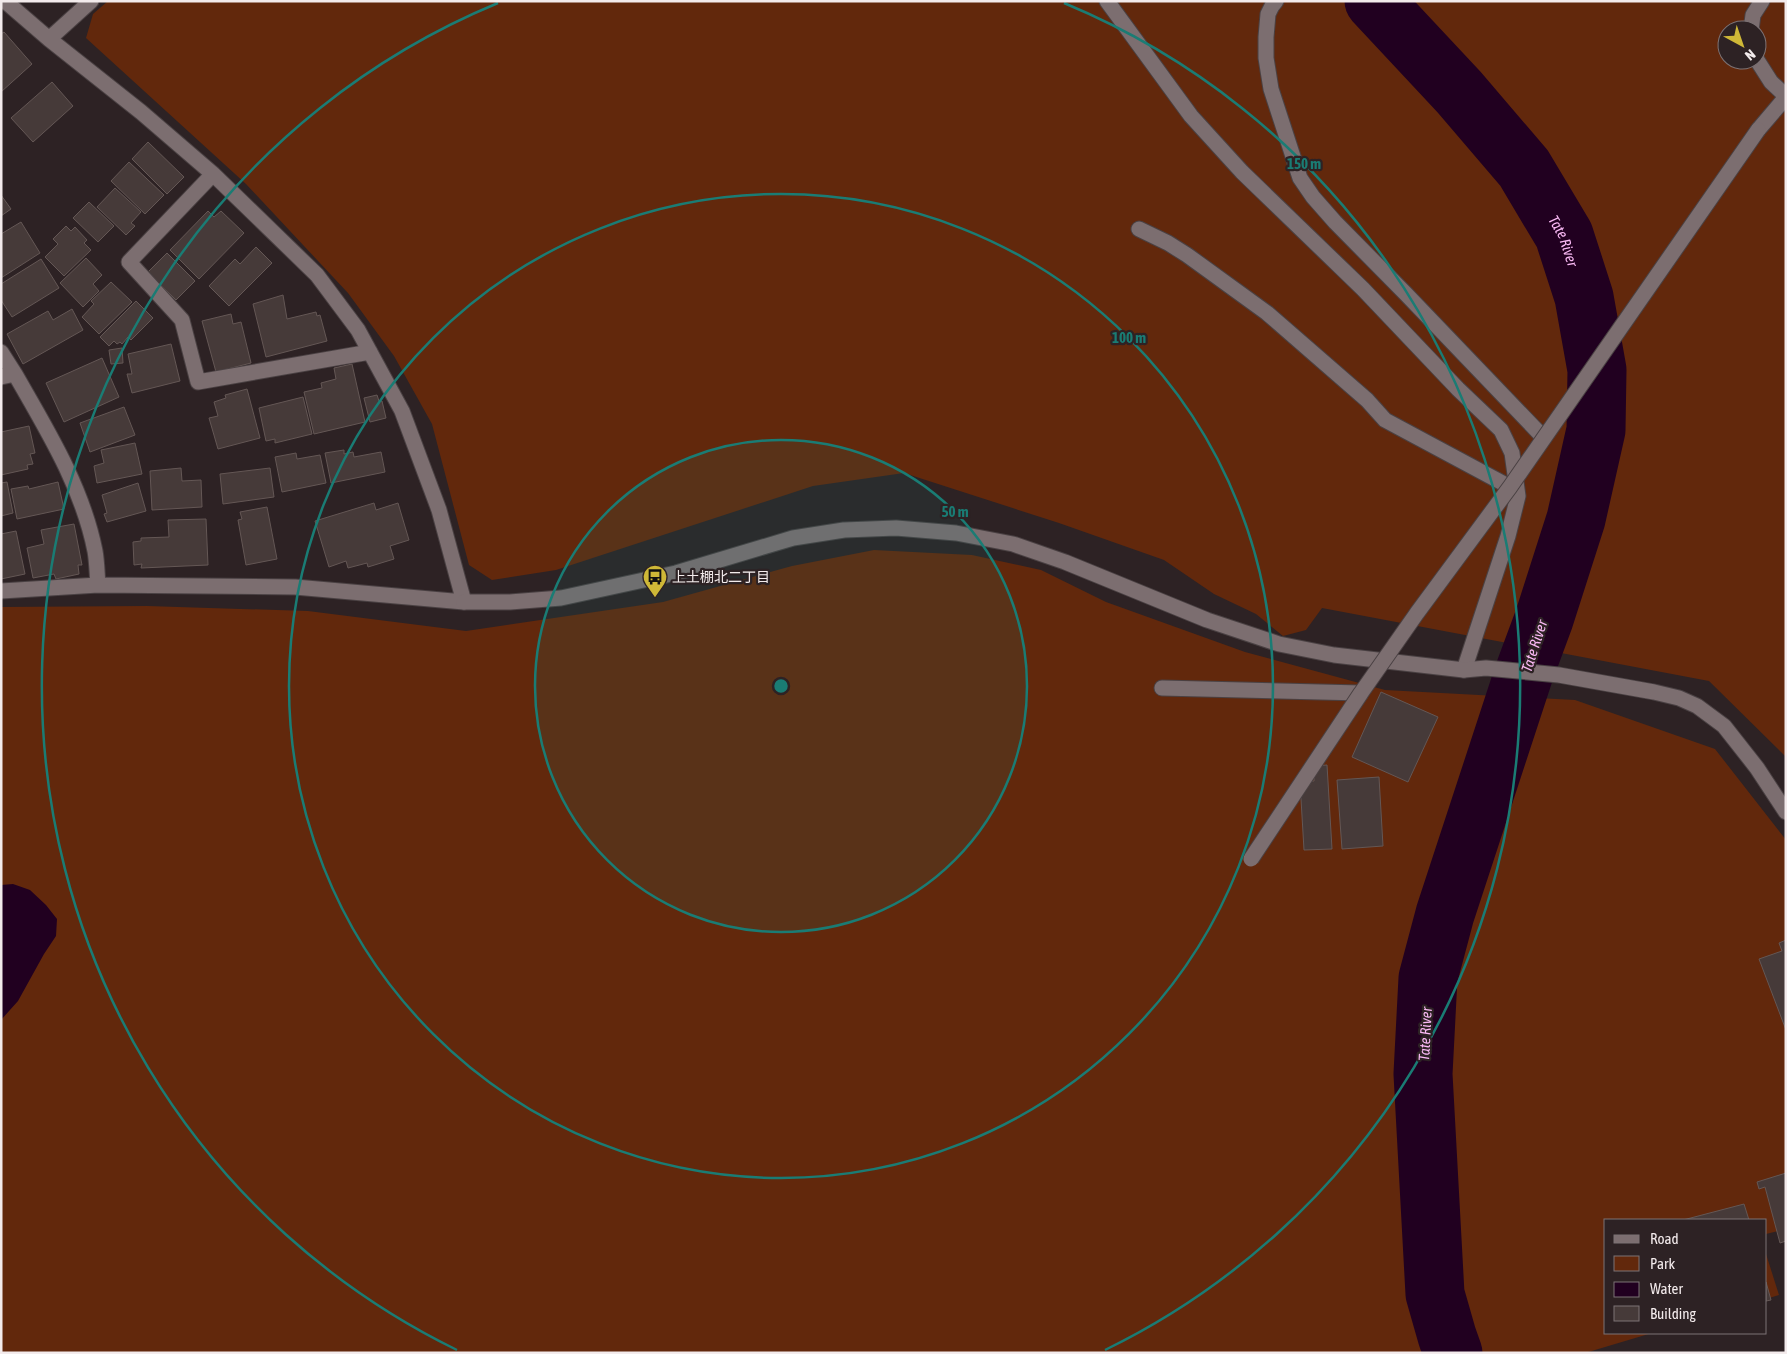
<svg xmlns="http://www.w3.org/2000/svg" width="1787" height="1354" font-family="'Asap Condensed','Noto Sans JP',sans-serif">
<rect width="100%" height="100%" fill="#2d2224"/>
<path fill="#62280c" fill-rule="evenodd" d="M108,1H1786V757L1709,681L1322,608L1306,630L1283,636L1256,614L1214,594L1164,560L1059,523L904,473L813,486L556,570L492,580L469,565L432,424L394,356L348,293L246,184L86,38L93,14ZM1727,30H1757V60H1727Z
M874,550L972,555L1041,570L1106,602L1245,652L1385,690L1575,700L1715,749L1786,840V1229L1766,1234V1220H1606V1333H1652L1585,1353H1V607L147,606L308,611L466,631L663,602L792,566Z
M1766,1254L1779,1295L1766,1299Z"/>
<path fill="#210020" d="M13,884L30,890L46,905L57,919L56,936L44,954L18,1001L1,1020V885Z"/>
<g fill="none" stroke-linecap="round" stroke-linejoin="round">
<path stroke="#210020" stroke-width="59" id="s1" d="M1374,1L1459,92L1524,168L1564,235L1584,297L1597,370L1596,430L1576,519L1544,619L1524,673L1445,914L1428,978L1423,1074L1435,1294L1447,1336L1453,1353"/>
</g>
<path fill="#463a39" stroke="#645755" d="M4,32L32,64L1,92V34Z
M52,82L73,106L33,142L11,118Z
M148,142L184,177L167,194L132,159Z
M129,162L164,195L145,214L111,181Z
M115,188L141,212L131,223L135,226L126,235L97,207Z
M1,195L11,209L1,216Z
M89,202L114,226L98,242L73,218Z
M208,211L214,217L221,211L244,233L199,279L170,250Z
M21,222L40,253L1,278V234Z
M66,226L71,231L75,227L87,240L84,243L91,250L64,276L45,257L58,244L53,239Z
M256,247L272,263L229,306L209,286L235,259L240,264Z
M167,253L195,281L176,300L148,272Z
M86,258L102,275L93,284L99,291L83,307L60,283Z
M41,259L59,288L12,317L1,300V284Z
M111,282L132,302L99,334L82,317L94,304L91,301Z
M283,295L287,319L316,312L317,316L320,315L327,341L266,357L253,304Z
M136,301L153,318L131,340L128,337L122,344L120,342L117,344L114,341L109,346L100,337Z
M72,309L83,330L23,364L7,334L48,311L53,320Z
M231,314L233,324L241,322L251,363L216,372L202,321Z
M171,344L180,381L132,393L127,374H132L128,354Z
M122,348L123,363L111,364L109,350Z
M102,358L119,397L64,422L46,383Z
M352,364L365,422L314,434L304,392L322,388L321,383L336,379L334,368Z
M247,389L260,438L218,449L209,418L218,416L214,402L226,398L225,395Z
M377,395L379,401H382L386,418L370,422L364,398Z
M303,397L312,434L275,443V439L266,441L259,408Z
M124,407L135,435L90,452L80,423Z
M29,426L35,453L30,454L33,464L27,465L28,469L1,475V432Z
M135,443L142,474L97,483L94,466L104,463L101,450Z
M344,450V454L353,452L354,457L381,452L385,472L331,483L325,453Z
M296,453L297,459L320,455L326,483L282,492L275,457Z
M181,468L182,481L201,480L202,507L152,510L150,471Z
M270,468L274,497L223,504L220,474Z
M7,482L13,513L1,516V483Z
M58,482L64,509L17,519L11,489L28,486L29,489Z
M138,483L146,511L107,522L104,514L107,513L102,495Z
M374,503L376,510L398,503L409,540L390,546L394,559L368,567L367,563L348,568L346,561L329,567L315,521Z
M267,507L277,559L246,565L238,520L242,519L240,512Z
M206,519L208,565L141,568L142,564L134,565L133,542L141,541V538L169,537L168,520Z
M74,524L82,565H78L79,574L56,579L54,574L33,578L27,548L44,544L41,530Z
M16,531L25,574L1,579V534Z
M1381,692L1438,717L1408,782L1352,757Z
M1327,765L1332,849L1304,850L1300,782L1314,781V766Z
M1379,777L1383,846L1342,849L1337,780Z
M1786,940V1030L1759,959L1782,951L1779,943Z
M1786,1173V1241L1780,1243L1765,1187L1759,1189L1757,1182Z
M1744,1204L1749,1220H1683Z
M1766,1282L1771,1300L1766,1301Z"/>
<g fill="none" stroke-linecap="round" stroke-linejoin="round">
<defs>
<path id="lane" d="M1276,1L1272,6L1268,14L1266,37V58L1271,89L1300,178L1313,197L1335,222L1406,294L1543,437
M1751,30L1753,15L1762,1
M1757,60L1771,82L1786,96
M1758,130L1786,97
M1139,229L1168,243L1187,255L1267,313L1367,400L1385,420L1510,487
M1162,688L1361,693"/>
<path id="street" d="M1107,1L1191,116L1242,172L1363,289L1458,389L1501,430L1512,453L1518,496L1508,536L1464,670
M49,39L91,1
M213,174L129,262L182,320L198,382L370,352
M1,352L15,374
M1,377L15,374C47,430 82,486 95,551C97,562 97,574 98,585
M1,591L98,585L295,587L464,602L439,510L402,411L358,330L317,275L213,174L141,112L49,39L5,1"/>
<path id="secondary" d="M464,602H510L561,598L676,573L793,538L844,530L896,528L956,533L1013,544L1065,562L1207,620L1279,644L1334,655L1464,670L1486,668L1559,675L1654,692L1679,698L1697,706L1724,726L1757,768L1786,812"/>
</defs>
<use href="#lane" stroke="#4a4143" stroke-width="17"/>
<use href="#street" stroke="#4a4143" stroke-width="17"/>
<use href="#secondary" stroke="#4a4143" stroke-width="17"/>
<use href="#lane" stroke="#7c6e70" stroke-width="15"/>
<use href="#street" stroke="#7c6e70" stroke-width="15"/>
<use href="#secondary" stroke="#7c6e70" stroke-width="15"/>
<defs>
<path id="lane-bridge" d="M1251,859L1361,693L1417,613L1510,487L1758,130"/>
</defs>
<use href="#lane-bridge" stroke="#4a4143" stroke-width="17" stroke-linecap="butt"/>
<use href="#lane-bridge" stroke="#7c6e70" stroke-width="15"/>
</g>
<circle cx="781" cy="686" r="246" fill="#1a7c74" fill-opacity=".12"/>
<g fill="none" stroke="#1a7c74" stroke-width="2.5">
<circle cx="781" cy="686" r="246"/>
<circle cx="781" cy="686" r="492"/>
<path d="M457 1350A739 739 0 0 1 498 3M1064 3A739 739 0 0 1 1105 1350"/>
</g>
<defs>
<symbol id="bus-pin" viewBox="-11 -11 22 30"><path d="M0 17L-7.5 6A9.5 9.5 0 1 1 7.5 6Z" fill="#cfb837" stroke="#2d2224"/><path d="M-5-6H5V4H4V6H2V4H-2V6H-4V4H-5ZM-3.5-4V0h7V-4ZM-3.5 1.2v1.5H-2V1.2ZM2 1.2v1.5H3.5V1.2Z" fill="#111"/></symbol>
</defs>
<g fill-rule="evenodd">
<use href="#bus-pin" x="641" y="563" width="28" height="38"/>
</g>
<g text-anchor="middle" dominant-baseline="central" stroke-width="4.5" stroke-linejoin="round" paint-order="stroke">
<g font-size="14" fill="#f3ebec" stroke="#2d2224" text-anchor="start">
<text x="672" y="577">上土棚北二丁目</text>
</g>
<g font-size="15" font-style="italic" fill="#fab9f5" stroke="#2d2224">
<text stroke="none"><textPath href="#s1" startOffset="308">Tate River</textPath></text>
<text transform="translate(1534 646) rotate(-72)">Tate River</text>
<text transform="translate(1425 1034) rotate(-87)">Tate River</text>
</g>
</g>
<circle cx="781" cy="686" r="8" fill="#1a7c74" stroke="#2d2224" stroke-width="2.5"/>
<g font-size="15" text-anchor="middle" font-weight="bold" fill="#1a7c74" stroke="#2d2224" stroke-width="4.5" stroke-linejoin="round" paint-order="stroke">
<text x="1304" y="169">150 m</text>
<text x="1129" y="343">100 m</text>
<text x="955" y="517">50 m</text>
</g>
<rect width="1787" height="1354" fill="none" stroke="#f3ebec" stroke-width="5"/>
<rect x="1604" y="1219" width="162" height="115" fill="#2d2224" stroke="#7c7274"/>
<rect x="1614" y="1235" width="25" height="8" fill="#7c6e70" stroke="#7c7274"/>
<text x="1650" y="1244" font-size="15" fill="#f3ebec">Road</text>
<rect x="1614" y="1256" width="25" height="15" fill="#62280c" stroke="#7c7274"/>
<text x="1650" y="1269" font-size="15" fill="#f3ebec">Park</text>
<rect x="1614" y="1282" width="25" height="15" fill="#210020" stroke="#7c7274"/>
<text x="1650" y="1294" font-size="15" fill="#f3ebec">Water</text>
<rect x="1614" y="1306" width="25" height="15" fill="#463a39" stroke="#7c7274"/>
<text x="1650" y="1319" font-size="15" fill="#f3ebec">Building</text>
<g transform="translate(1742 45) rotate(140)"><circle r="24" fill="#2d2224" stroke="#7c7274"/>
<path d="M0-4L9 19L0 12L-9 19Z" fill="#cfb837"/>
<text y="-8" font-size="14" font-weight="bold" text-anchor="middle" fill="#f3ebec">N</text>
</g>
</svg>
